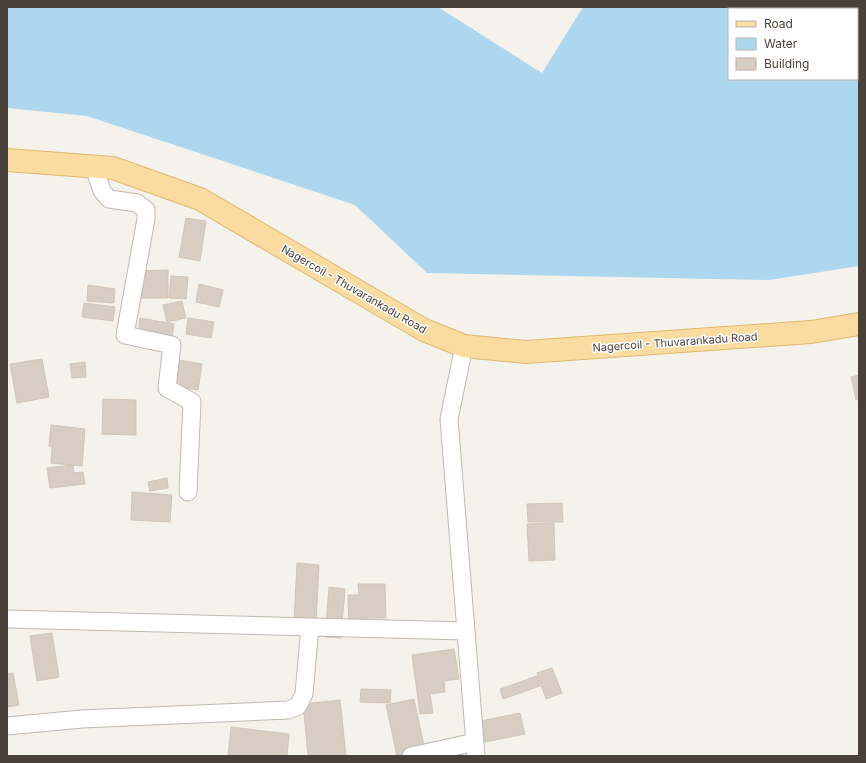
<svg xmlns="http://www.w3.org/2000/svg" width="866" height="763" font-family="Inter,sans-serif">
<rect width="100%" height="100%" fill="#f5f2ec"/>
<path fill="#acd7ee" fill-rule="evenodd" d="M7,7H438L542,73L583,7H859V266L769,280L427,273L355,205L87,116L7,108ZM729,9H857V79H729Z"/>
<path fill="#d7cdc2" stroke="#d1c5b5" d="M186,218L206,221L200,261L179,257Z
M168,270V298H139L138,271Z
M171,276L188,277L186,299L169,298Z
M199,284L223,290L219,307L196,302Z
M88,285L115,289L114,303L87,301Z
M182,301L186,318L167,322L163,305Z
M84,303L115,307L113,321L82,317Z
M140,318L174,324L172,340L138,334Z
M188,318L214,322L211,338L186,334Z
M42,359L49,397L17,403L10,364Z
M178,360L202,364L198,390L173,386Z
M85,362L86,377L72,378L70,364Z
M859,375V399L856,400L851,377Z
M103,399L136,400V435L102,434Z
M51,425L85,429L82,466L51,463L52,447L49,446Z
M73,465L74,473L83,472L85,484L50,488L47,468Z
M167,478L168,488L150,491L148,482Z
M132,492L172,495L170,522L131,520Z
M562,503L563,522H528L527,504Z
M554,523L555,560L529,561L527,524Z
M297,563L319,565L316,622L294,621Z
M358,584H385L386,618H367V636H349L348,595H359Z
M329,587L345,589L341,638L325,637Z
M52,633L59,677L37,681L30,636Z
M454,649L459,679L444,681L445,692L430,694L433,713L420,714L412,655Z
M552,668L562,693L546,699L537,673Z
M13,673L19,705L7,707V674Z
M537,676L540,686L503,699L500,689Z
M361,689L391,690L390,703L360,702Z
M414,699L425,751L397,756L386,705Z
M340,700L346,756H308L303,704Z
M520,713L525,734L485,742L481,721Z
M231,727L289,734L287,756H228Z"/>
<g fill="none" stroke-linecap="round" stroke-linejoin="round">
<defs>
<path id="minor" d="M94,167L102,191L109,199L137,203L146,210V219L125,335L172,345L167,388L192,402L188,492
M464,346L449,419L476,756
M7,619L466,631
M7,726L82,719L288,710L298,706L304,694L310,627
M411,756L475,742"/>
<path id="major" d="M7,160L113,168L200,199L424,330L464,346L526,352L811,332L859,324"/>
</defs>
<use href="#minor" stroke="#c1b9af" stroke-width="19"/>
<use href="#major" stroke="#e0b76f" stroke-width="24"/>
<use href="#minor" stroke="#fff" stroke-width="17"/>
<use href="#major" stroke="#fadba0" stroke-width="22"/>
</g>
<g text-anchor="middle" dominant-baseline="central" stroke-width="3" stroke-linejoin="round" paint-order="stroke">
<g font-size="11" fill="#4a423a" stroke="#fff">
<text transform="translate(354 289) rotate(30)">Nagercoil - Thuvarankadu Road</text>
<text transform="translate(675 342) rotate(-4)">Nagercoil - Thuvarankadu Road</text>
</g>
</g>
<rect width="866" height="763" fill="none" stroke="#4a423a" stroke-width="16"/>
<rect x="728" y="8" width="130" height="72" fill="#ffffff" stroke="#b7b3b0"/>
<rect x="736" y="21" width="20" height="6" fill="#fadba0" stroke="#b7b3b0"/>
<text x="764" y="28" font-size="12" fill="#4a423a">Road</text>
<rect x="736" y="38" width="20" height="12" fill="#acd7ee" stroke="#b7b3b0"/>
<text x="764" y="48" font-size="12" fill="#4a423a">Water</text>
<rect x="736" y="58" width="20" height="12" fill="#d7cdc2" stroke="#b7b3b0"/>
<text x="764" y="68" font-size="12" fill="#4a423a">Building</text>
</svg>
